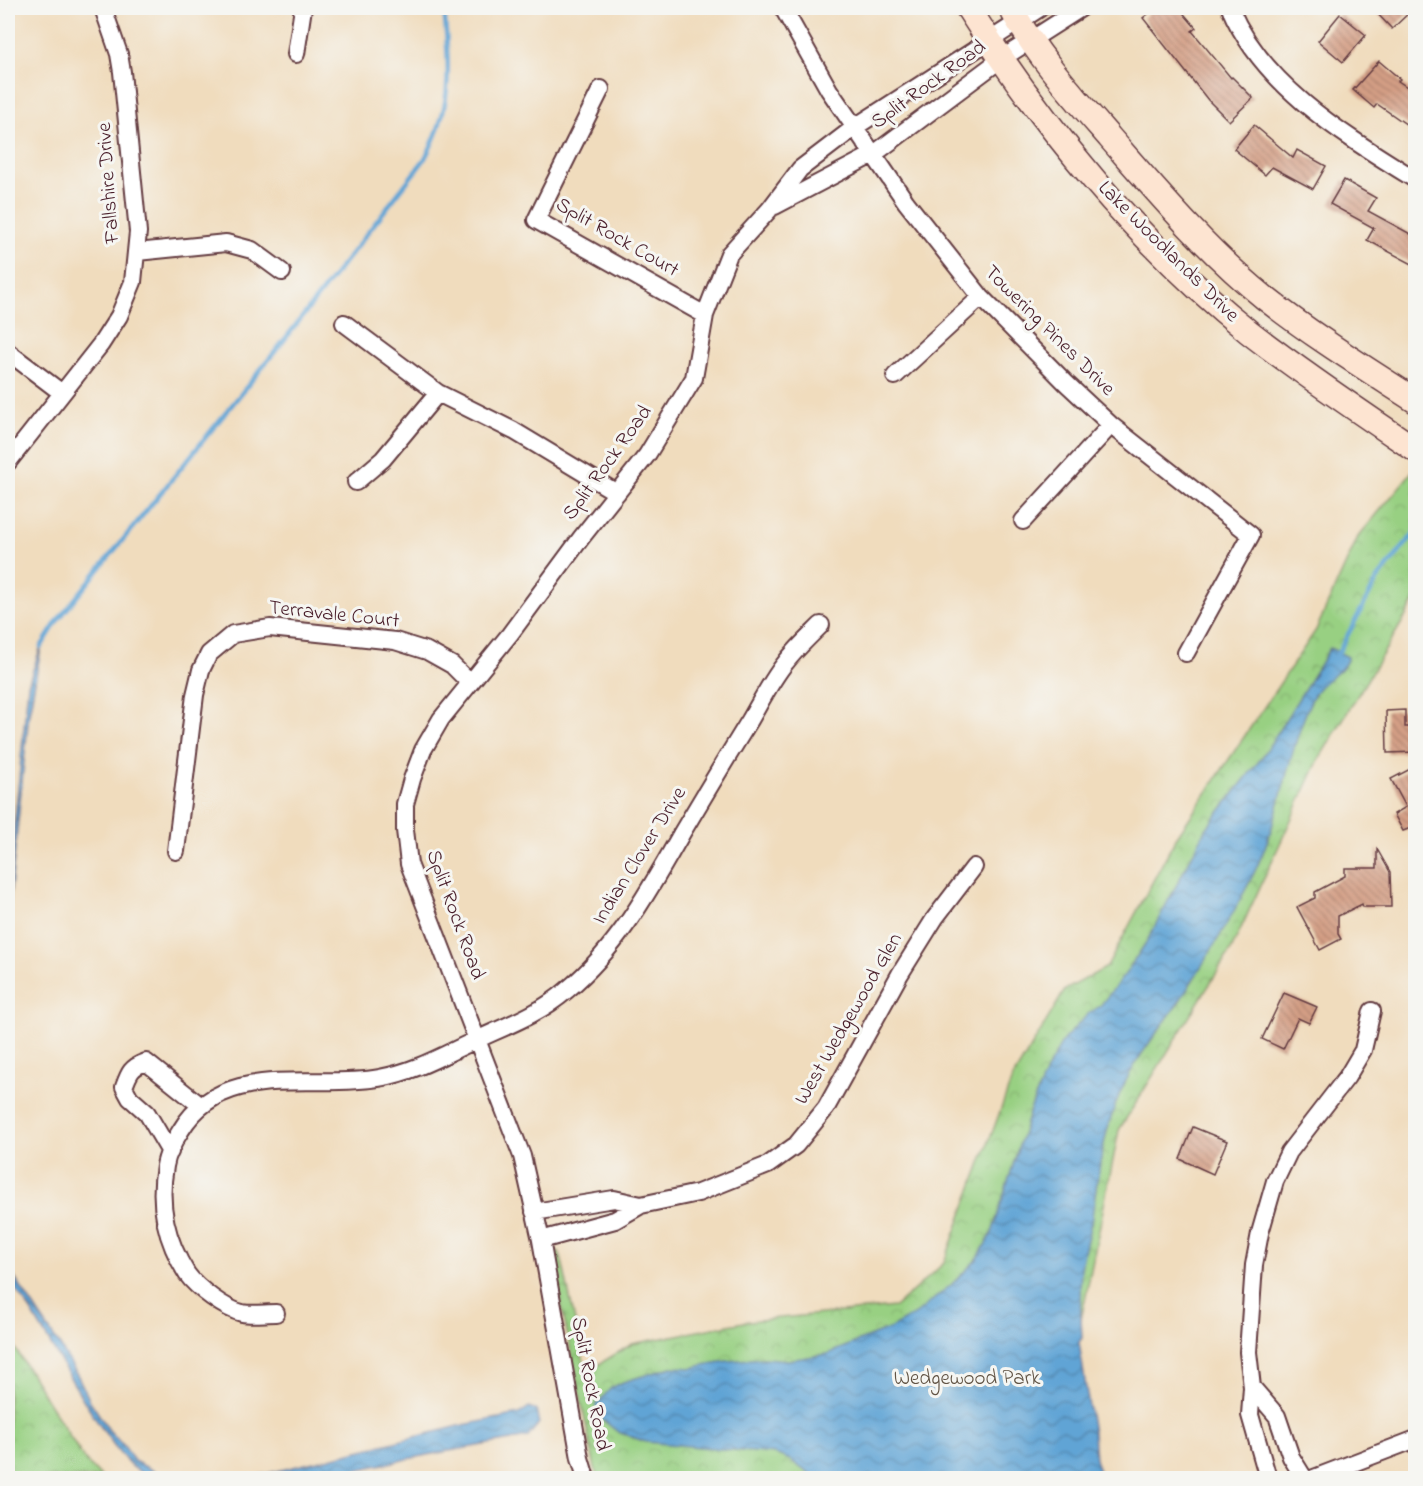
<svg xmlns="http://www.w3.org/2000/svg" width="1423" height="1486" font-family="'Indie Flower',sans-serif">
<defs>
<pattern id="park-crowns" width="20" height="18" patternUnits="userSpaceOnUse" patternTransform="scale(1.5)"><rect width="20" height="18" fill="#98d082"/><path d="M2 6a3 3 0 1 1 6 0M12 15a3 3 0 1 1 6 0" fill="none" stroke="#84b270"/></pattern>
<pattern id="water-waves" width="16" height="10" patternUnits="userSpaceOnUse" patternTransform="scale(1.5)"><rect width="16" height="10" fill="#60a4d5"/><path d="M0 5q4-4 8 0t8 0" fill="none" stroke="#5185ad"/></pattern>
<pattern id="building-back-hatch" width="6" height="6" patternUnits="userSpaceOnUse" patternTransform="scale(1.5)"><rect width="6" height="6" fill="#d49f85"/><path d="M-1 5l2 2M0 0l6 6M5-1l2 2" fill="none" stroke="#ae816d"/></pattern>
</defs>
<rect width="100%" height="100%" fill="#f6f6f2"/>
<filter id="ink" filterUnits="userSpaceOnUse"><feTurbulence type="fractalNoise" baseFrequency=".0167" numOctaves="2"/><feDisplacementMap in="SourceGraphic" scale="12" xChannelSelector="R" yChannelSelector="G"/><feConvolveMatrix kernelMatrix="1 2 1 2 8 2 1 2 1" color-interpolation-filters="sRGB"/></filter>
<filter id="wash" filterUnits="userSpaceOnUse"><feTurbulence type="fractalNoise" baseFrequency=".008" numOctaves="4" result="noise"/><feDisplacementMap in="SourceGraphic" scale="24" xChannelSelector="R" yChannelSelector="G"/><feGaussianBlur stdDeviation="1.35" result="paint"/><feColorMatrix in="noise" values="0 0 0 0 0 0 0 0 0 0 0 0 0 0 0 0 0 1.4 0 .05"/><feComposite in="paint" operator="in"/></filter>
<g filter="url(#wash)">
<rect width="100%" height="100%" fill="#f0dcbd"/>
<path fill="url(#park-crowns)" stroke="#717856" stroke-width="1.5" d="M1415,468V601L1319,759L1231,950L1119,1130L1064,1405L1066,1478H597L552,1261L553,1250L558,1251L561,1256L586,1372L632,1344L749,1321L895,1307L944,1263L1012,1079L1065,990L1107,967L1176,838L1316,630L1358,537Z
M8,1337L84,1459L102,1478H8Z"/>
<path fill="url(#water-waves)" stroke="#556280" stroke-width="1.5" d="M42,643L29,714L8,918V890L28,685Z
M1330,648L1348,657C1344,672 1328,677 1318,689C1312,696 1309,705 1306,713C1285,765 1279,822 1254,873C1232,917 1206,960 1179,1002C1158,1032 1135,1059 1120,1093C1103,1133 1098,1174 1092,1217C1089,1234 1083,1252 1081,1270C1079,1292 1081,1315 1082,1338L1079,1342L1093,1433L1095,1459L1101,1478H815L790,1460L775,1454L646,1442L618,1432L598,1416L596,1405L611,1388L623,1382L672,1367L693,1368L703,1365L727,1361L764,1358L789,1360L827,1354L891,1328L916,1314L952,1284L977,1259L992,1233L1030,1110L1047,1069L1064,1039L1088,1014L1100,1006L1126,973L1147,941L1206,829L1263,756Z
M8,1263L12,1274L60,1346L78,1376L90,1401L109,1430L124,1446L134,1461L168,1478C151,1479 135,1472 124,1458C87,1413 61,1360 31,1311C24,1300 13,1288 8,1276C7,1272 8,1267 8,1263Z
M529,1407L536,1410L539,1423L528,1437L427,1455L318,1478H249L463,1425L519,1414Z"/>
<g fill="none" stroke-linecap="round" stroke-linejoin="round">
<path stroke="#60a4d5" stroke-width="4.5" d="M41,647L58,620L278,348L424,160C454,106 449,67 444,8
M1337,655L1377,580L1416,531"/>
</g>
<g id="blocks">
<path fill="url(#building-back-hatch)" d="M1156,8H1179L1196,28L1192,31L1231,78L1232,77L1253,98L1229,121L1208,100L1143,18Z
M1372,8H1414L1392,29Z
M1340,14L1366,35L1343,62L1318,41Z
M1379,61L1400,79L1398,81L1416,93V131L1377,104L1374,108L1353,90Z
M1254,125L1293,158L1297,150L1326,166L1313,189L1272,167L1265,175L1234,149Z
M1344,180L1376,198L1368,211L1416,237V266L1367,240L1374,228L1330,204Z
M1405,710V727H1416V752L1387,753L1386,711Z
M1416,766V826L1403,831L1394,814L1406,807L1391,779Z
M1377,849L1390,872L1391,907H1363L1362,904L1338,916V934L1341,939L1320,950L1297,907L1315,898V892L1345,876V868H1377Z
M1284,993L1317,1007L1309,1023L1298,1018L1283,1049L1262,1039Z
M1193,1127L1227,1141L1213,1174L1180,1159Z"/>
</g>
</g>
<g filter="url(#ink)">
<use href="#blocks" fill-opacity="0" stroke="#633b41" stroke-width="1.5"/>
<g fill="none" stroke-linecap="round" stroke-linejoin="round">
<defs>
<path id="minor" d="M783,8L829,90L906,202L981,297L1067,384L1111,425L1251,535L1186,653
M1230,8C1263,87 1346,136 1416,180
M296,54L303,8
M601,89L536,220L705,315
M775,206L874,154L1001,59L1081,8
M137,252L226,243L252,250L282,272
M344,323L438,393L514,431L617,493
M8,352L62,393
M895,376L981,297
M8,462L101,344L119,316L133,282L138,232L122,72L119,54L103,8
M356,482L383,459L438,393
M1023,521L1111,425
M176,851L195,695L201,670L209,654L233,634L270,628L395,641L427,651L452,665L470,683
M170,1152L147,1113L130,1098L124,1087C129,1073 131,1067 146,1062L201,1106
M534,1212L614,1199L641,1205
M541,1240L615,1220L641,1205L698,1193L768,1165L796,1145L826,1108L900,974L935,918L974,867
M276,1313C265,1313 252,1315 242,1313C225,1309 197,1288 187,1274C166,1240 158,1206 165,1166C167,1153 174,1141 181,1130C223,1060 312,1090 379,1078C415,1072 445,1054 478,1039C509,1025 541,1013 567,990C619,947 650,889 683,831C705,794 727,757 750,720C761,701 772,679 786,662C796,649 809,637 821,625
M1252,1387L1277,1416L1291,1457L1304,1478
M586,1478L580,1458L541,1240L522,1156L409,864L405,830V804L412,779L423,750L441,719L510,634L581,538L647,455L694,378L705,315L729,254L769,210L800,169L855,127L1040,8
M1268,1478L1250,1415L1252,1387L1248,1352L1254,1265L1260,1233L1275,1181L1289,1152L1347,1077L1363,1050L1372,1011
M1314,1478L1416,1439"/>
<path id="secondary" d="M968,8C1042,125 1140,245 1249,332C1303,374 1360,412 1416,450
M1011,8C1035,54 1076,99 1110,138C1159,194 1207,251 1265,298C1313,336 1365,368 1416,401"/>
</defs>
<use href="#minor" stroke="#633b41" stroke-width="20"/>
<use href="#secondary" stroke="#633b41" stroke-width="27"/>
<use href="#minor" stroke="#fff" stroke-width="16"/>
<use href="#secondary" stroke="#fde4d1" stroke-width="24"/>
</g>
</g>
<g text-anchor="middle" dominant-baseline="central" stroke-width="6" stroke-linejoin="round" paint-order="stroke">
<g font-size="21" fill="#4a1f2b" stroke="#f6f6f2">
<text transform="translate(929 85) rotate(-36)">Split Rock Road</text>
<text transform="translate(109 183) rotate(-94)">Fallshire Drive</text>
<text transform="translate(617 238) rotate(30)">Split Rock Court</text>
<text transform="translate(1168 252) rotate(45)">Lake Woodlands Drive</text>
<text transform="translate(1049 331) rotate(45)">Towering Pines Drive</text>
<text transform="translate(608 463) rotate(-54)">Split Rock Road</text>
<text transform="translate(334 615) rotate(6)">Terravale Court</text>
<text transform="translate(640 856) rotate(-58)">Indian Clover Drive</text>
<text transform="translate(455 915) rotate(70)">Split Rock Road</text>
<text transform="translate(849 1019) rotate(-60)">West Wedgewood Glen</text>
<text transform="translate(590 1384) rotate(79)">Split Rock Road</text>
</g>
<g font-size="21" fill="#615445" stroke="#f6f6f2">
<text x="967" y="1379">Wedgewood Park</text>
</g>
</g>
<rect width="1423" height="1486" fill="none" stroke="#f6f6f2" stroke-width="30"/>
</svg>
